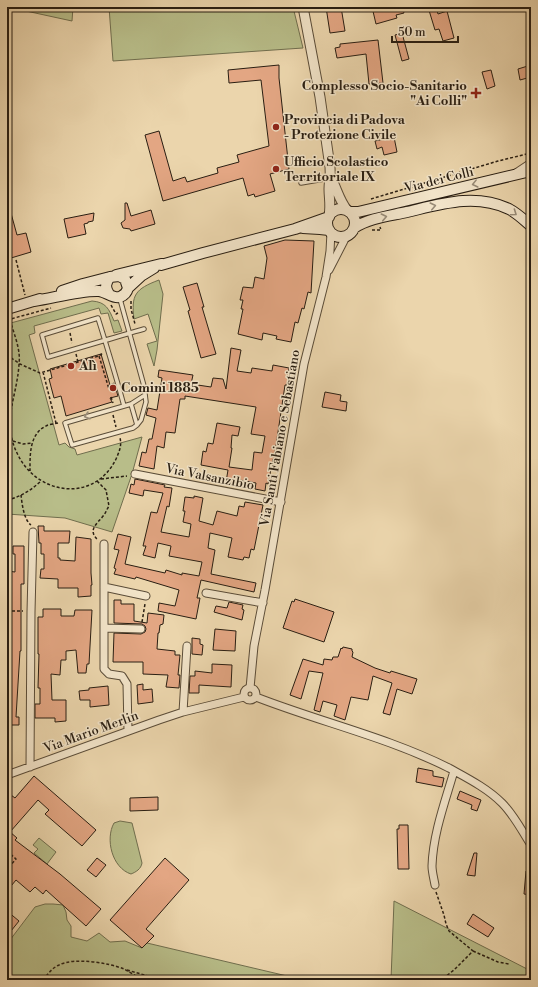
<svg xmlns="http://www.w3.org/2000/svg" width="538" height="987" font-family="'Libre Bodoni',serif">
<rect width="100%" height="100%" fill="#ebd5ac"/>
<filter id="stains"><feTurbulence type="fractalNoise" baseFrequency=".005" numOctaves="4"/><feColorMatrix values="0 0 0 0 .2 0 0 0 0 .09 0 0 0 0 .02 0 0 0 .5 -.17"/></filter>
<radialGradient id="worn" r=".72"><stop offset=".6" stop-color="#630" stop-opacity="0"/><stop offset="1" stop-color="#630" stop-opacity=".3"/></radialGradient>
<path fill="#b8bd89" stroke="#706e4e" d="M26,7H73L72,21L26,11Z
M109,7H293L303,48L113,61Z
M159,280L163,294L157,350L154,366L147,344L157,341L148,314L134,319C131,295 135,289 159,280Z
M92,301C106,302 109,309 114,321L118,320L122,331L114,333L108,313L101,314L99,308L34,326L35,333L29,335L59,445L65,443L69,447L75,449L77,455L142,437L132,474L112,532L65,518L7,514V324Z
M120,821L132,823L142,863C141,869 136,872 131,874C112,868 105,839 114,823Z
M39,838L56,852L47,864L34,853L38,849L33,845Z
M394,901L531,971L528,980H391Z
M45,904H53L63,905L66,912L67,920L71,926V937L87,941L99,933L110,942L125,941L142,948L147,943L304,980H7V944L35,907Z"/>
<path fill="#e3a683" stroke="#291e12" d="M326,7H341L345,31L330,33Z
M372,7H402L404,13L396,15L397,18L376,24Z
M428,7H436L438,14L447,11L454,38L443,41L439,29L435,30Z
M402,33L409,59L402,61L395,35Z
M378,40L383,83L369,84L366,54L337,58L335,48L340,47V44Z
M279,65V78L289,169L270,174L275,191L255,197L254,194L248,196L243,178L163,201L145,135L159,131L173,181L185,177L187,182L218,173L217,168L239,162L237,155L269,146L261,80L229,83L228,70Z
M531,65V77L520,80L518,69Z
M491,70L495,86L487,89L482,72Z
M394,137L397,152L384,155L382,147L377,149L375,141Z
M125,203H127L131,216L151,210L155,224L131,231L130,229L123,228L121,223L125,220Z
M7,206H9L17,235L26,233L31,252L11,258V257L7,258Z
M94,213L93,221L88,222V223L84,224L86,234L68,238L64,219Z
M285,240L314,241L311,293L308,292L304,309L302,308L298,323L295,322L291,342L276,339L277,336L263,333L262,340L238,334L243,309H241L243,300H240L243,287L253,288L255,277L264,279L267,258L264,246Z
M197,283L204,307H202L216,354L201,358L188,311L190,310L183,287Z
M231,348L241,350L237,371L251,373L252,368L272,371L273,365L289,368L287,385H285L274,459H273L268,484L266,483L265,491L255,489L256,483L240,480V483L226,482L228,470L201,465L203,451L206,452L208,443L213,444L217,423L240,427L238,436L232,435L231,448H232L229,467L252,470L254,452L262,453L265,436L251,434L256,407L185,396V399H180L175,433L166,432L164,448L157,446L154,469L139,466L142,452L146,453L149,439H152L156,418L146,415L148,408L157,410L162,378L158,377L159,370L193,375L191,384L211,387L213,378L223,379L226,389Z
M101,354L110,385L114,383L118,396L110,398L112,402L66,416L61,396L54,398L49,379L52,378L50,369Z
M325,392L341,395L340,401L347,402L346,411L322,407Z
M135,479L165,485L164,487L172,488L170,501L169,507L167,506L161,532L189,537L191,524L183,522L185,511H183L185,497L194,498V496L203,498L199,521L213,525L217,511L237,516L239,506L244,507L245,502L263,505L254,550L251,549L249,558L244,557L243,560L228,557L232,538L210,533L208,548L215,550L211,574L256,583L254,592L201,580L197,598H200L196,619L158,611L159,603L175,606L179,590L136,577L135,579L114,574L116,569L114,568L119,550L114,549L118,534L131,537L125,564L165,573L166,570L182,575V573L199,576L202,562L169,556L171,546L158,543L155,558L143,555L146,546H143L151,512L157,513L163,493L144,490L143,496L129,493L131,484L134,485Z
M38,526H44V531H70L69,543H58V558H60V560L75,561L76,537L91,539V573L92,585H91V596L78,597V588H58V579L40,578L41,569H44V554H41V543H39Z
M13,546H24V584H21V651H20L16,717H19V725H7V685H8L9,669H7V571L15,572V554H13Z
M295,599L334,612L324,642L283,628L292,601L294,602Z
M114,600H121V604H134V621L147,623L148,613L164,615L163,624L160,625L159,633H158L157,649L175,651V655H180L178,675H180L179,688L166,687L168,675L143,674V662H113L114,633L141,634L145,632L146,629L145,626L142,624L114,623Z
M229,602L243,605L242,609L244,610L242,620L214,612L216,606L227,608Z
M43,609H61V616H74L75,610H92L89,664H87L86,673H78L76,650L66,651V660H61L60,675L51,674L52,700H66V721L55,722V718H35V704H40V688H38L39,654H38V617H43Z
M215,629L236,631L235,651L213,650Z
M192,638L200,639V644L203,645L202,655L192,654Z
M343,647L352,649V651L353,652L352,657L375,668L390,673L391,671L417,679L412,694L397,689L390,715L383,713L392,683L373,676L368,700L351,697L345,720L334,716L337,705L323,701L320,712L314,710L323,673L309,671L301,699L290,695L303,659L323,665L324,659L332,660L333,657H338L341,648L342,649Z
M212,664L232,665L231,687L199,685V693H189L190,676H195V671L212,673Z
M143,684V690L152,689L153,702L138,704L137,685Z
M108,686L109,705L90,707V700H80L79,691L89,690V688Z
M418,768L433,771V776L444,778L442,787L416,782Z
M34,776L96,830L82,846L45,814L49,810L38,800L10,832L17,838L15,840L60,874L101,909L86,926L46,890L43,894L35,887L30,892L16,880L7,891V800L11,795L15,798Z
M460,791L481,800L477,811L471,809L472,805L457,799Z
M158,797V810L130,811V798Z
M399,825H408L409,869H398L397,829H399Z
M474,853H477L475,876L467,875Z
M97,858L106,865L96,877L87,870Z
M165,858L189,880L146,929L154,936L142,948L110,920Z
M526,871L531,872V895L524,894Z
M7,911L19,921L7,936Z
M473,914L494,928L488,937L467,924Z"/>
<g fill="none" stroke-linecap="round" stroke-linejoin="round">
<defs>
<path id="service" d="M301,183L330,178
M120,299L144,386L146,402L141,420L137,425L133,428L72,445L65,423L131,404L145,395
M131,404L137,425
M124,406C116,376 107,347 98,318L42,335L48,357L99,342C114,338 129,333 144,329"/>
<path id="minor" d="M516,173L531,163
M329,270L347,235
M135,474L281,502
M104,544V669L109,674L122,676L127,684L128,731
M104,587L146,596
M206,593L263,603
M104,628L141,629
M244 694a6 6 0 1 1 12 0a6 6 0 1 1-12 0Z
M250,688L254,646L265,590L304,364L326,277L330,251L331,232
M256,697C320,722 387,737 449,768C467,778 487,788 502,803C514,815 522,831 531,845
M183,712L187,646
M30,767L31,612L33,532
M7,775L159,720L183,712L244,697
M435,885C434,879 432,872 432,866C433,834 445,802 454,771"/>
<path id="tertiary" d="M303,7L320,97L330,167C331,176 329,181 329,189C329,198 331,206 329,215
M331,178C337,189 339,200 347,210"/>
<path id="secondary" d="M327 223a14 14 0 1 1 28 0a14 14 0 1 1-28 0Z
M350,212H358L531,171
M303,228L320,229L329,230
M354,228C369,218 389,216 407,212C441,204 475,193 509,209C517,213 524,220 531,226
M116,275L161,264V265L203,253L295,229L329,217
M128,288L141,276L154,268
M62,291L83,284L110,277
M34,301C54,298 81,290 99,291C107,292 113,299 120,297C125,295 127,292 128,288L125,279L119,276L110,277C105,283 105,288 109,294
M7,309L40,299"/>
</defs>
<use href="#service" stroke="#5a4c38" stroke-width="5.5"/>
<use href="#minor" stroke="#5a4c38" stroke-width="9"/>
<use href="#tertiary" stroke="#5a4c38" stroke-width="11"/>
<use href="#secondary" stroke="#291e12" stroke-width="12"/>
<path stroke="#291e12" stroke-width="1.5" stroke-dasharray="3 2" stroke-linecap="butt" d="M371,199L498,161L531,153
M372,230H381L380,227
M16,260L25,295
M131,301V309L135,324
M111,305L116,314L118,313
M7,320L51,308
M10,320C14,334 21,350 19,364C17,399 0,422 19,457C40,496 95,502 116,459C119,452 122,446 120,438
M70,333L72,343
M76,354L78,362
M7,355L20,364L40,373L99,356L103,353
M99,356L109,389
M43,372L56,423
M111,397L113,403
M113,415L116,427
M13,441L23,444L32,443
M30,471C30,456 29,434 46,426C49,424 54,424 58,423
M101,479L127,476
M97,481L106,490L109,506C107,509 106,512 104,515C97,524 87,530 98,540
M21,495C22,504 24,520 31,525
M7,500C21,497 31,490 41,481
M7,611H23
M142,622L145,604
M7,851L16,859L7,869
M436,892L444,915L446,924L449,931L473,951L454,970L441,980
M473,951L498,962L509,964
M127,970L162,980
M43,980C48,974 52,968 59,965C74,957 109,963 124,969C130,972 137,977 143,980"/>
<use href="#service" stroke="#f2e4c9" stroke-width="3.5"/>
<use href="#minor" stroke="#f2e4c9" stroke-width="7"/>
<use href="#tertiary" stroke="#f2e4c9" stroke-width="9"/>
<use href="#secondary" stroke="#f2e4c9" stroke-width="10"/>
</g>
<defs><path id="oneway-chevron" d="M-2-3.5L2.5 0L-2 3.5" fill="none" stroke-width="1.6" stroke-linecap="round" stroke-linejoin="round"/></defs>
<g stroke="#988b77">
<use href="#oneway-chevron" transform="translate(475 184) rotate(166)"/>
<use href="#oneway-chevron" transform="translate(433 206) rotate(-13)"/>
<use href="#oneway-chevron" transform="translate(514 213) rotate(35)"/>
<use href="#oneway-chevron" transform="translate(384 217) rotate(-12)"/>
<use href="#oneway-chevron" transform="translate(87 416) rotate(164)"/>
</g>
<g fill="#8f2418" stroke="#f2e4c9" stroke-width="1.5">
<path d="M474 87h4v4h4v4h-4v4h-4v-4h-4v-4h4z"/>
<circle cx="276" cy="127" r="4"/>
<circle cx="276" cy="169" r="4"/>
<circle cx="71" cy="366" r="4"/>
<circle cx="113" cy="388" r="4"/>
</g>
<g text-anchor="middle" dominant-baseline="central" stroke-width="3" stroke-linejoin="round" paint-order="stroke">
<g font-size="13" font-weight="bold" fill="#291e12" stroke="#f2e4c9" text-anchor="start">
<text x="467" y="86" text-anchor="end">Complesso Socio-Sanitario<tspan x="467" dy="15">"Ai Colli"</tspan></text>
<text x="284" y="120">Provincia di Padova<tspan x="284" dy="15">- Protezione Civile</tspan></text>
<text x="284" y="162">Ufficio Scolastico<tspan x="284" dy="15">Territoriale IX</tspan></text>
<text x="79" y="366">Alì</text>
<text x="121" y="388">Comini 1885</text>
</g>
<g font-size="13" fill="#291e12" stroke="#f2e4c9">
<text transform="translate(439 180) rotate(-14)">Via dei Colli</text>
<text transform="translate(280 438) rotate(-80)">Via Santi Fabiano e Sebastiano</text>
<text transform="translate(210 477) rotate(11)">Via Valsanzibio</text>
<text transform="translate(91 732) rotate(-20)">Via Mario Merlin</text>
</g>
</g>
<rect width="538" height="987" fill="none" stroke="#ebd5ac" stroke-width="24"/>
<rect x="8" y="8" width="522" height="971" fill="none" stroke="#291e12" stroke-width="2"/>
<rect x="12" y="12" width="514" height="963" fill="none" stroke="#291e12"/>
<path d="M392 36v6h66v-6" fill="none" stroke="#291e12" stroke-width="2"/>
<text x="398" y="36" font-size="12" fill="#291e12" stroke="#f2e4c9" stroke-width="3" paint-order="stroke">50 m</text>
<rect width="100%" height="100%" filter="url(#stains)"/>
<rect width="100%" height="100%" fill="url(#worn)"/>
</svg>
